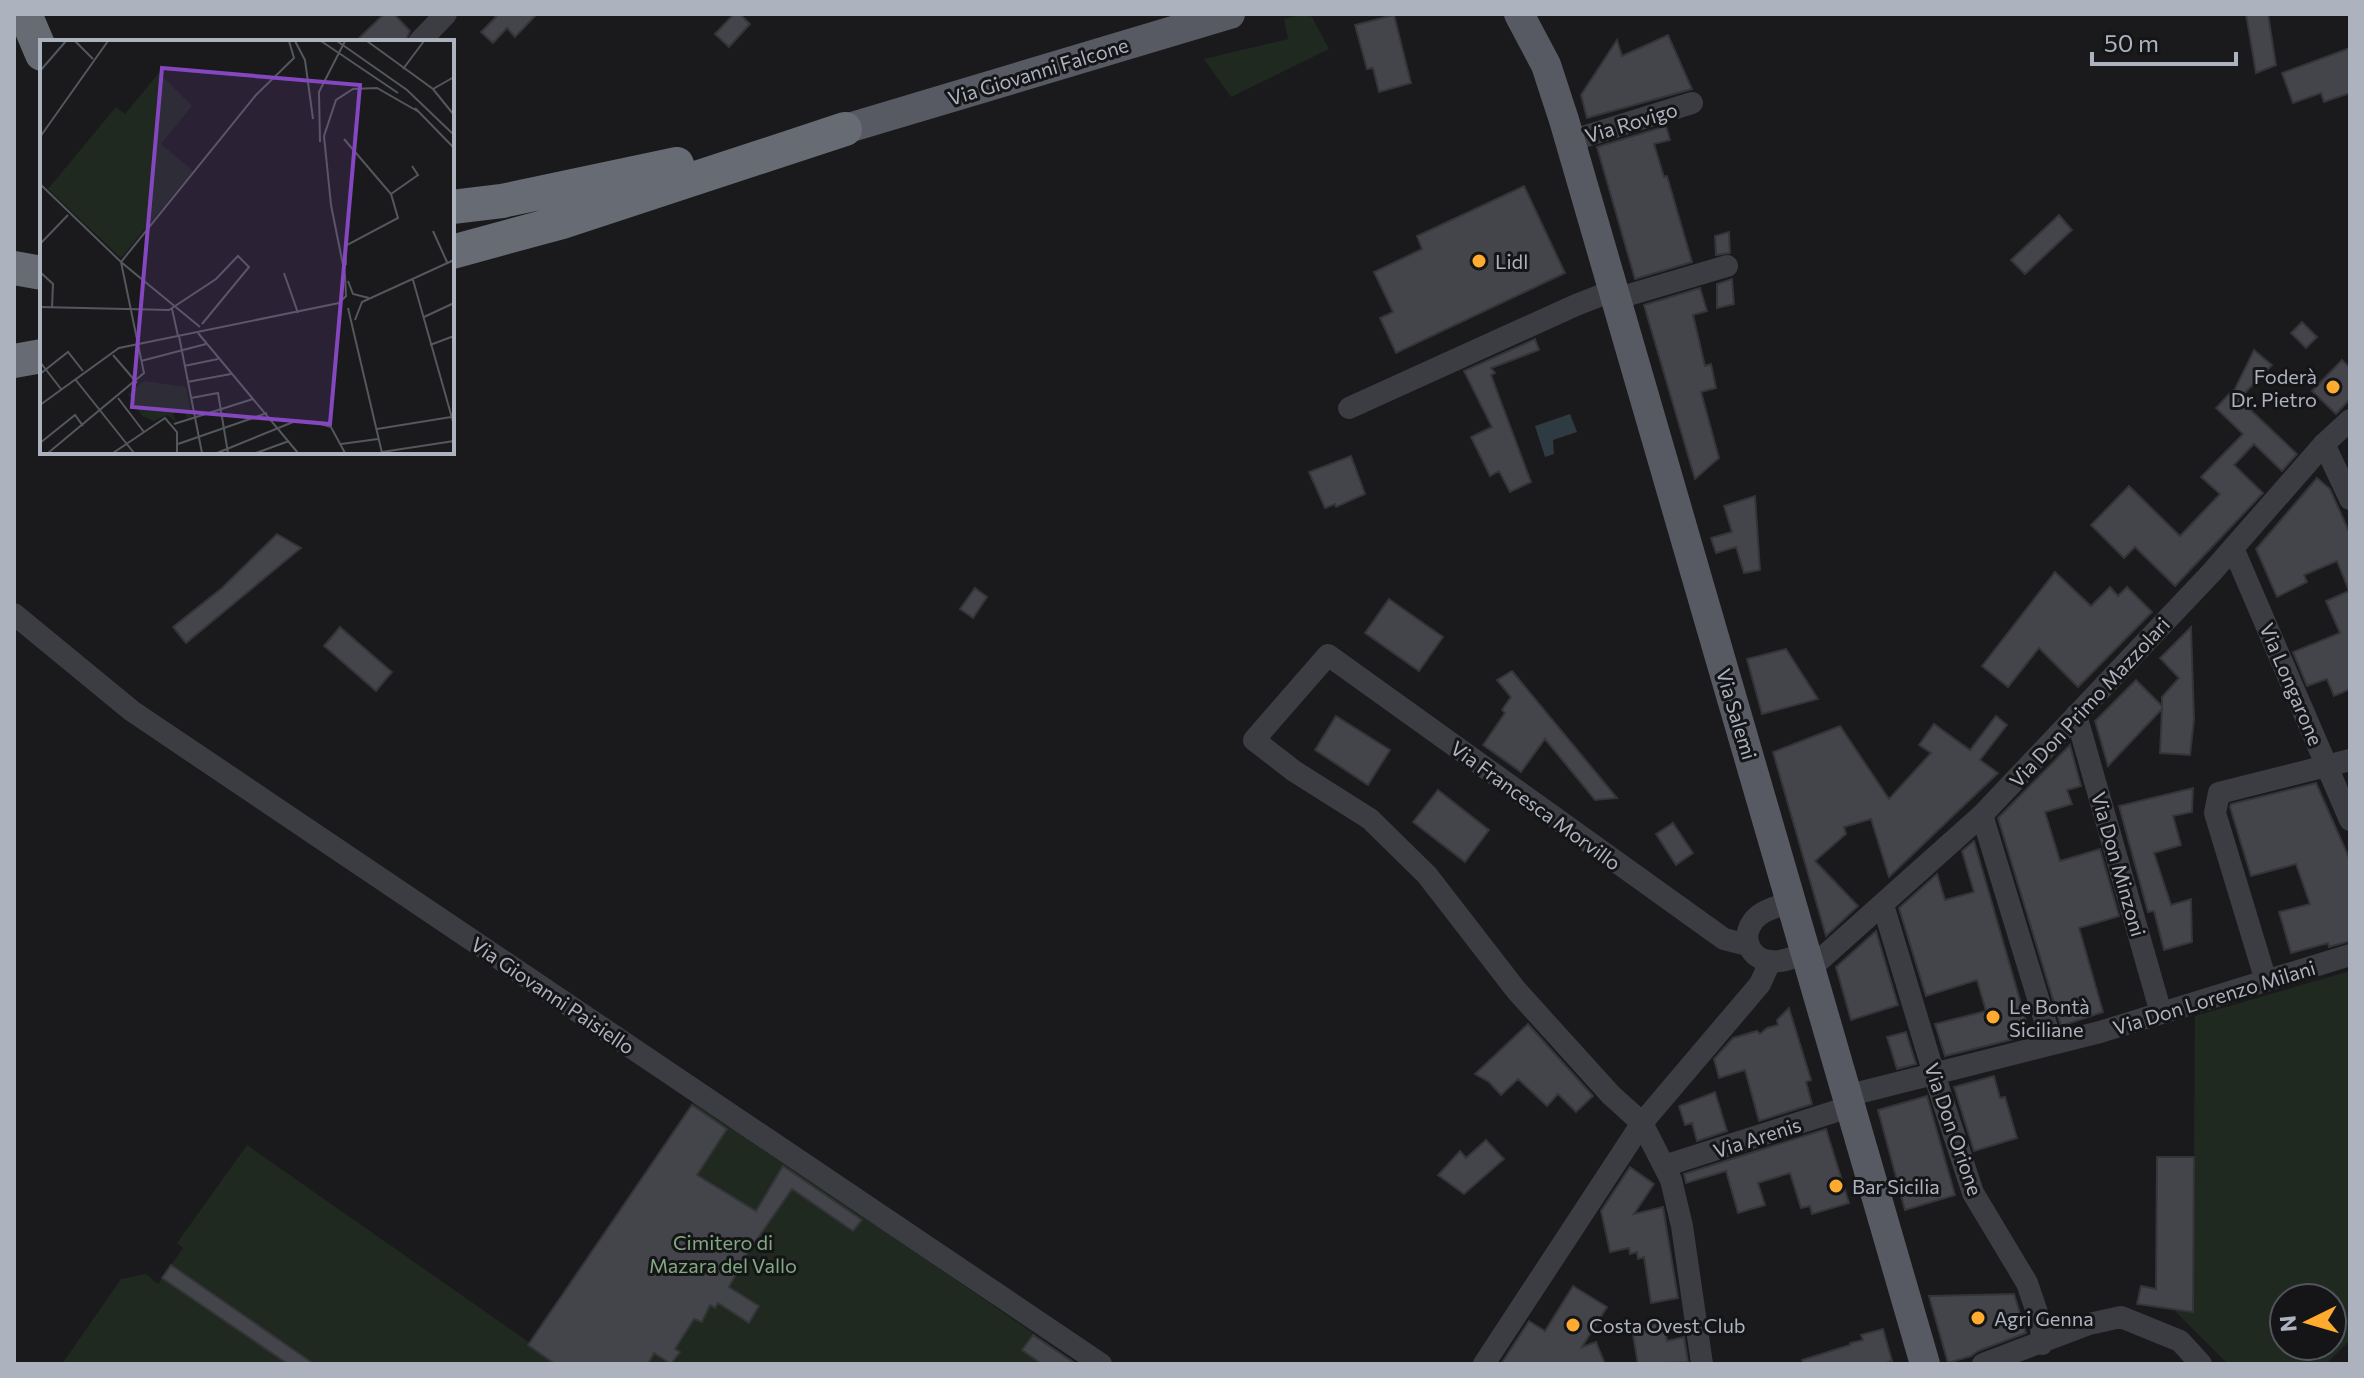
<svg xmlns="http://www.w3.org/2000/svg" width="2364" height="1378" font-family="Commissioner,sans-serif">
<rect width="100%" height="100%" fill="#1a1a1d"/>
<path fill="#1f2920" fill-rule="evenodd" d="M1303,14L1312,17L1329,49L1231,97L1204,59L1288,39L1284,19Z
M2350,971V1340L2326,1364H2228L2175,1311H2193L2195,1016ZM2284,1298H2332V1346H2284Z
M695,1100L1078,1364H62L121,1279L146,1274L158,1284L183,1248L177,1243L247,1145L530,1343Z"/>
<path fill="#2e3b43" d="M1570,414L1577,432L1553,440L1554,454L1545,457L1535,426Z"/>
<path fill="#44454a" stroke="#343439" stroke-width="2" d="M384,14H394L410,31L405,42H355Z
M492,14H537L515,37L507,28L493,43L481,32L496,17Z
M734,14H740L750,24L729,47L715,34Z
M2246,14H2268L2276,65L2256,73Z
M1394,15L1411,83L1379,92L1373,68L1367,69L1355,25Z
M1668,35L1692,89L1587,118L1581,95L1617,40L1622,56Z
M2350,48V93L2324,102L2321,93L2293,103L2282,73Z
M1666,126L1670,140L1654,144L1664,177L1667,176L1692,262L1635,279L1597,147Z
M1524,186L1565,273L1396,353L1380,318L1393,312L1374,272L1422,249L1417,236Z
M2059,215L2072,230L2025,274L2011,260Z
M1729,232L1730,253L1716,255L1715,236Z
M1732,279L1734,304L1717,308V284Z
M1700,288L1707,311L1693,315L1705,366L1711,364L1716,388L1701,392L1719,458L1695,479L1644,305Z
M2302,322L2317,337L2306,348L2291,333Z
M1535,339L1539,350L1491,368L1495,373L1491,375L1531,482L1510,492L1499,471L1490,476L1471,437L1492,427L1464,371Z
M2254,350L2272,365L2239,399L2297,454L2282,471L2254,444L2234,465L2263,493L2175,586L2135,547L2124,558L2091,525L2129,486L2180,536L2220,494L2201,477L2243,434L2216,408L2232,391L2233,393Z
M2342,360L2350,368V399L2336,414L2312,391Z
M1351,456L1365,494L1336,507L1335,504L1325,508L1309,472Z
M2317,478L2330,489L2350,534V689L2334,696L2327,679L2307,686L2293,652L2340,633L2326,601L2349,591L2337,561L2304,575L2307,582L2277,597L2256,549Z
M1755,496L1760,570L1744,573L1736,547L1716,553L1711,538L1732,532L1724,506Z
M277,534L301,548L186,643L173,627L222,588Z
M2055,572L2091,606L2110,587L2118,596L2127,587L2152,612L2078,687L2039,648L2008,687L1982,666Z
M975,588L987,597L973,618L960,609Z
M1389,599L1443,637L1419,671L1365,633Z
M340,627L392,672L376,691L324,646Z
M2191,627L2194,719L2190,755L2160,753L2162,709L2108,766L2095,721L2136,680L2162,706V697L2179,678L2160,658Z
M1786,649L1818,699L1762,714L1747,659Z
M1512,671L1617,798L1595,800L1545,739L1521,772L1483,745L1505,713L1502,710L1511,697L1497,680Z
M1336,716L1390,750L1368,785L1315,750Z
M1996,716L2007,725L1980,760L1998,773L1889,877L1871,819L1844,827L1846,834L1815,861L1858,906L1826,936L1773,752L1840,726L1889,799L1931,753L1919,745L1934,724L1970,750Z
M2070,745L2081,786L2067,790L2072,804L2045,812L2060,861L2100,849L2119,916L2079,928L2103,1012L2061,1026L1998,818Z
M2316,783L2350,860V941L2329,947L2328,943L2291,953L2279,912L2310,904L2296,864L2251,876L2230,807L2231,804Z
M2193,788L2192,812L2173,816L2181,845L2154,853L2171,905L2191,899L2192,942L2164,950L2154,911L2148,912L2119,806Z
M1438,790L1489,830L1465,862L1413,822Z
M1673,823L1693,853L1676,865L1656,834Z
M1974,841L2030,1035L1945,1056L1935,1024L1986,1011L1977,980L1926,996L1899,908L1937,874L1945,900L1974,892L1962,851Z
M1876,931L1898,1005L1851,1020L1836,967Z
M1789,1008L1811,1080L1806,1082L1812,1104L1759,1121L1745,1070L1719,1078L1714,1059L1733,1038L1757,1031L1760,1034L1767,1028L1778,1025L1777,1020Z
M1528,1024L1593,1096L1576,1112L1558,1094L1547,1106L1518,1079L1501,1095L1489,1082L1475,1074Z
M1906,1032L1916,1064L1897,1069L1887,1037Z
M1994,1076L2000,1098L2005,1097L2017,1138L1974,1151L1954,1087Z
M1715,1092L1727,1131L1697,1141L1692,1123L1685,1125L1679,1106Z
M1927,1096L1955,1195L1905,1210L1878,1110Z
M692,1105L727,1129L697,1175L756,1211L783,1166L862,1220L853,1231L792,1189L747,1254L729,1287L759,1306L749,1323L718,1303L715,1308L710,1305L702,1322L694,1319L675,1349L680,1352L671,1364L654,1353L648,1364H555L528,1345Z
M1826,1129L1849,1203L1812,1214L1810,1206L1801,1208L1790,1173L1758,1183L1765,1205L1738,1213L1726,1171L1686,1183L1684,1174Z
M1486,1140L1504,1159L1464,1194L1438,1175L1460,1151L1466,1158Z
M2157,1157H2194L2193,1312L2137,1304L2141,1286L2156,1289Z
M1630,1167L1654,1184L1634,1214L1663,1207L1678,1298L1651,1303L1644,1257L1638,1259L1637,1252L1630,1254L1629,1248L1610,1252L1601,1211Z
M171,1265L314,1364H288L162,1278Z
M1573,1286L1607,1307L1582,1347L1596,1342L1605,1364H1501L1529,1321L1545,1331Z
M2014,1294L2026,1333L1978,1351L1971,1356L1948,1363L1929,1296Z
M1664,1322L1667,1341L1684,1337L1688,1362L1638,1364L1632,1329Z
M1883,1329L1892,1361L1881,1364H1803L1802,1360L1850,1345V1343L1863,1340L1861,1335Z
M1033,1335L1076,1364H1042L1022,1350Z"/>
<g fill="none" stroke-linecap="round" stroke-linejoin="round">
<path stroke="#3b3d42" stroke-width="22" d="M419,42L446,14
M1570,141L1692,103
M1615,299L1727,266
M1349,408L1576,305L1612,291
M2324,444L2350,499
M2233,548L2350,820
M14,614L132,711L1101,1364
M2076,715L2161,1013
M1982,815L2052,1044
M1793,902C1780,906 1763,909 1754,920C1740,937 1750,960 1771,961C1783,963 1796,956 1808,952
M1883,905L1934,1074L1973,1193L2027,1283L2041,1324L2042,1344
M1812,967L1982,815L2212,572L2324,444L2350,420
M2266,981L2215,813L2219,793L2350,760
M1846,1096L2100,1032L2350,955
M1664,1166L1849,1107
M1484,1364L1642,1123L1760,984L1770,962
M1702,1364L1682,1226L1671,1180L1642,1123L1611,1095L1516,990L1427,875L1370,819L1294,771L1254,740L1328,655L1724,939L1748,945
M1983,1364L2089,1324L2121,1317L2180,1341L2201,1364"/>
<path stroke="#575a62" stroke-width="30" d="M1519,14L1546,65L1564,120L1925,1364
M845,129L1230,14"/>
<path stroke="#666b74" stroke-width="34" d="M25,14L42,54
M452,207L502,201L677,164
M452,252L562,222L845,129
M14,268L42,273
M14,361L42,356"/>
</g>
<g fill="#ffab30" stroke="#151518" stroke-width="3">
<circle cx="1479" cy="261" r="8"/>
<circle cx="2333" cy="387" r="8"/>
<circle cx="1993" cy="1017" r="8"/>
<circle cx="1836" cy="1186" r="8"/>
<circle cx="1978" cy="1318" r="8"/>
<circle cx="1573" cy="1325" r="8"/>
</g>
<g text-anchor="middle" dominant-baseline="central" stroke-width="6" stroke-linejoin="round" paint-order="stroke">
<g font-size="20" fill="#acb2be" stroke="#151518">
<text transform="translate(1038 71) rotate(-17)">Via Giovanni Falcone</text>
<text transform="translate(1631 122) rotate(-17)">Via Rovigo</text>
<text transform="translate(2292 684) rotate(67)">Via Longarone</text>
<text transform="translate(2089 702) rotate(-47)">Via Don Primo Mazzolari</text>
<text transform="translate(1737 714) rotate(73)">Via Salemi</text>
<text transform="translate(1536 805) rotate(36)">Via Francesca Morvillo</text>
<text transform="translate(2119 864) rotate(74)">Via Don Minzoni</text>
<text transform="translate(553 995) rotate(34)">Via Giovanni Paisiello</text>
<text transform="translate(2214 997) rotate(-17)">Via Don Lorenzo Milani</text>
<text transform="translate(1954 1129) rotate(71)">Via Don Orione</text>
<text transform="translate(1757 1137) rotate(-18)">Via Arenis</text>
</g>
<g font-size="20" fill="#acb2be" stroke="#151518" text-anchor="start">
<text x="1495" y="261">Lidl</text>
<text x="2317" y="376" text-anchor="end">Foderà<tspan x="2317" dy="23">Dr. Pietro</tspan></text>
<text x="2009" y="1006">Le Bontà<tspan x="2009" dy="23">Siciliane</tspan></text>
<text x="1852" y="1186">Bar Sicilia</text>
<text x="1994" y="1318">Agri Genna</text>
<text x="1589" y="1325">Costa Ovest Club</text>
</g>
<g font-size="20" fill="#82aa81" stroke="#151518">
<text x="723" y="1242">Cimitero di<tspan x="723" dy="23">Mazara del Vallo</tspan></text>
</g>
</g>
<g transform="translate(40 40)">
<rect width="414" height="414" fill="#1a1a1d"/>
<path d="M119,33L152,66L121,104L153,131L81,218L8,149L76,67L85,74ZM104,341L146,347L152,377L147,378L144,370L133,374L136,382L127,375L114,381L102,376L88,354Z" fill="#1f2920"/>
<path fill="none" stroke="#54575d" stroke-width="2" d="M35,1L53,19M255,1L265,20L273,79M281,1L358,53M297,1L367,50L414,95M327,1L393,49L414,75M363,29L384,1M0,31L26,1M393,49L414,37M375,68L414,108M0,97L68,1M304,99L351,154L358,178L305,206L306,225M280,102L279,52L305,1M0,144L81,222L104,333L8,413M351,154L378,135L372,126M291,165L284,96L296,60L313,49L337,48L379,72M393,191L407,222M0,204L28,175M0,232L13,244L12,268M244,233L258,273M373,240L414,385M308,241L313,254L329,258M0,267L129,270L176,239L198,216L209,227L162,284M308,268L342,413M132,269L138,296M384,277L414,263M315,280L322,262L414,220M160,287L81,222L216,55L254,18L249,1M158,293L258,413M139,296L162,413M390,305L414,296M73,315L97,343M101,321L166,304M0,322L21,349M144,326L178,319M0,334L28,312L43,331M35,339L94,413M147,342L191,334M78,358L104,392M151,358L178,353L188,413M0,365L79,308L299,263L306,256L305,235L291,165M134,384L213,359M337,389L411,377M0,403L35,375L43,386M138,404L227,373M301,404L338,399M342,412L414,401M73,413L125,378L137,392V413M177,413L253,382H274L291,387L305,413M216,413L249,401"/>
<path fill="#8547bf" fill-opacity="0.15" stroke="#8547bf" stroke-width="4" d="M122,28L320,45L290,384L92,367Z"/>
<rect width="414" height="414" fill="none" stroke="#acb2be" stroke-width="4"/>
</g>
<rect width="2364" height="1378" fill="none" stroke="#acb2be" stroke-width="32"/>
<g transform="translate(2308 1322) rotate(265)"><circle r="38" fill="#151518" stroke="#51545a" stroke-width="2"/>
<path d="M0-6L14 30L0 20L-14 30Z" fill="#ffab30"/>
<text y="-12" font-size="22" font-weight="bold" text-anchor="middle" fill="#acb2be">N</text>
</g>
<path d="M2092 52v12h144v-12" fill="none" stroke="#acb2be" stroke-width="4"/>
<text x="2104" y="52" font-size="24" fill="#acb2be" stroke="#151518" stroke-width="6" paint-order="stroke">50 m</text>
</svg>
